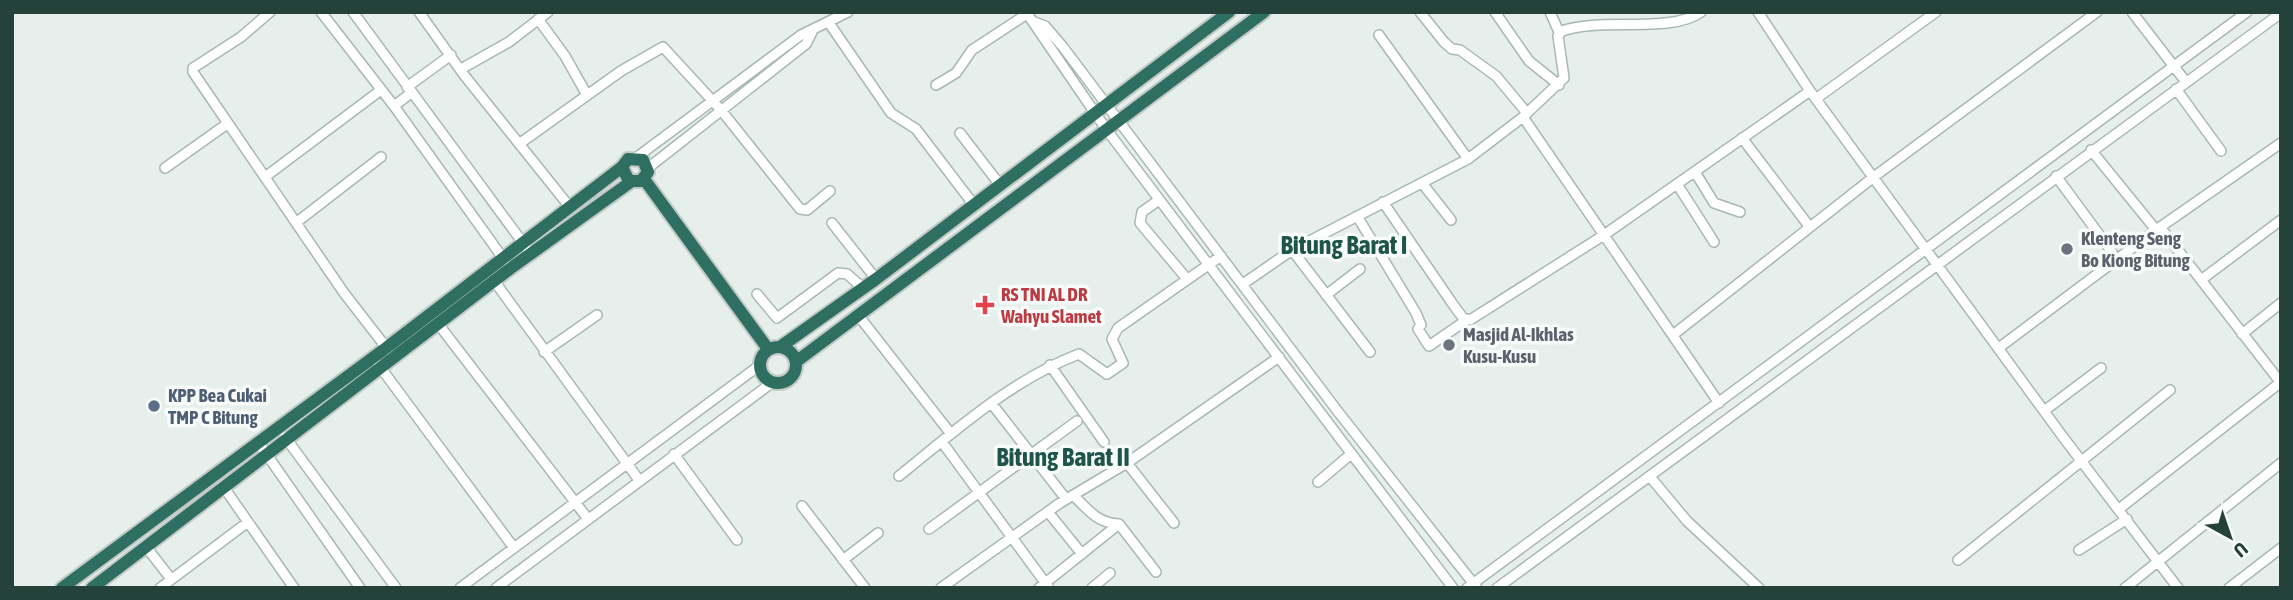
<svg xmlns="http://www.w3.org/2000/svg" width="2293" height="600" font-family="'Asap Condensed',sans-serif">
<rect width="100%" height="100%" fill="#e6efeb"/>
<g fill="none" stroke-linecap="round" stroke-linejoin="round">
<defs>
<path id="minor" d="M270,12L241,37L193,68V72L344,293L389,351
M321,12L394,106L505,261
M353,12L526,247
M419,12L464,75L569,206
M1026,12L1106,129L1453,588
M1420,12L1444,42L1452,49L1460,50L1496,76L1527,113
M1495,12L1529,61L1559,85
M1550,12L1559,32
M1758,12L1810,91L2063,437L2178,588
M2132,12L2186,82
M538,19L565,56L587,95
M1032,21L1045,26L1063,47L1339,413L1477,588
M829,23L891,113L916,129L974,205
M1379,35L1468,159
M461,69L509,42L548,12
M936,85L956,73L972,50L1027,14
M407,87L451,55
M2176,89L2221,151
M1817,98L1936,12
M394,106L411,93
M1523,117L1719,403
M960,133L1000,185
M1742,138L1809,226
M519,144L621,71L663,47L721,110L800,209L807,210L830,191
M2091,150L2156,230
M637,157L801,35L848,12
M165,168L227,124
M648,168L806,44L812,32
M1695,172L1714,203L1740,212
M2056,176L2112,252
M265,177L381,90
M1422,183L1451,220
M1677,184L1714,242
M1159,200L1142,212L1140,223L1187,279
M1383,202L1452,303L1463,318L1470,320L1604,235L1810,91
M1357,216L1416,313L1421,325L1418,329L1429,346L1468,319
M297,222L381,157
M832,223L876,279
M2160,227L2281,383
M1292,250L1370,352
M2201,280L2281,220
M495,282L639,480
M1243,284L1292,250L1468,159L1523,117L1564,78L1558,36L1562,31C1601,17 1671,34 1701,12
M757,294L777,318L838,273L847,274L863,288
M1326,295L1360,269
M858,315L951,434
M439,325L588,519
M2242,334L2281,303
M1673,335L1875,176L2097,12
M2000,347L2156,230L2281,143
M544,352L597,315
M378,364L514,548
M1050,365L1104,442
M992,404L1066,499
M2044,411L2101,368
M285,437L396,588
M258,442L360,588
M942,442L1049,588
M674,454L737,540
M1127,463L1174,523
M899,476C955,431 1011,380 1079,354L1107,374L1123,363L1112,339L1118,328L1221,256
M1651,478L1687,521L1759,588
M1318,482L1351,454
M225,489L294,588
M1074,496C1089,511 1098,523 1119,524L1156,572
M802,506L865,588
M2119,509L2281,382
M1048,512L1082,554
M929,529L1077,421
M147,548L171,579
M2079,550L2127,519
M843,560L878,533
M1958,560L2170,390
M160,588L248,522
M460,588L760,365
M496,588L773,382
M941,588L1060,503L1127,463L1279,357
M1039,588L1119,524
M1092,588L1110,573
M1467,588L2247,12
M1497,588L2281,13
M2125,588L2281,463
M2229,588L2281,548"/>
<path id="highway" d="M644,179L768,349
M760 365a18 18 0 1 1 36 0a18 18 0 1 1-36 0Z
M780,347L876,279L1229,12
M797,361L1264,12
M62,588L386,348L622,167L628,159L643,160L648,172L641,181H629L622,167
M92,588L511,268L632,181"/>
</defs>
<use href="#minor" stroke="#a8b8b2" stroke-width="12"/>
<use href="#highway" stroke="#c2cac8" stroke-width="16"/>
<use href="#minor" stroke="#fff" stroke-width="9"/>
<use href="#highway" stroke="#2f6f62" stroke-width="12"/>
</g>
<g fill="#6b7280" stroke="#f7fbf9" stroke-width="2.5">
<circle cx="2067" cy="249" r="7"/>
<circle cx="1449" cy="345" r="7"/>
</g>
<path fill="#e0444e" stroke="#f7fbf9" stroke-width="2.5" d="M981.5 294.5h7v7h7v7h-7v7h-7v-7h-7v-7h7z"/>
<circle fill="#5c6f8a" stroke="#f7fbf9" stroke-width="2.5" cx="154" cy="406" r="7"/>
<g text-anchor="middle" dominant-baseline="central" stroke-width="7" stroke-linejoin="round" paint-order="stroke">
<g font-size="19" font-weight="bold" fill="#5b616d" stroke="#f7fbf9" text-anchor="start">
<text x="2081" y="238">Klenteng Seng<tspan x="2081" dy="22">Bo Kiong Bitung</tspan></text>
<text x="1463" y="334">Masjid Al-Ikhlas<tspan x="1463" dy="22">Kusu-Kusu</tspan></text>
</g>
<g font-size="19" font-weight="bold" fill="#be3a42" stroke="#f7fbf9" text-anchor="start">
<text x="1001" y="294">RS TNI AL DR<tspan x="1001" dy="22">Wahyu Slamet</tspan></text>
</g>
<g font-size="19" font-weight="bold" fill="#4e5e75" stroke="#f7fbf9" text-anchor="start">
<text x="168" y="395">KPP Bea Cukai<tspan x="168" dy="22">TMP C Bitung</tspan></text>
</g>
<g font-size="26" font-weight="bold" fill="#1f5548" stroke="#f7fbf9">
<text x="1344" y="245">Bitung Barat I</text>
<text x="1063" y="457">Bitung Barat II</text>
</g>
</g>
<rect width="2293" height="600" fill="none" stroke="#24423a" stroke-width="28"/>
<g transform="translate(2230 537) rotate(140)" stroke="#f7fbf9" stroke-width="5" paint-order="stroke">
<path d="M0-5L12 26L0 18L-12 26Z" fill="#24423a"/>
<text y="-10" font-size="19" font-weight="bold" text-anchor="middle" fill="#24423a">U</text>
</g>
</svg>
